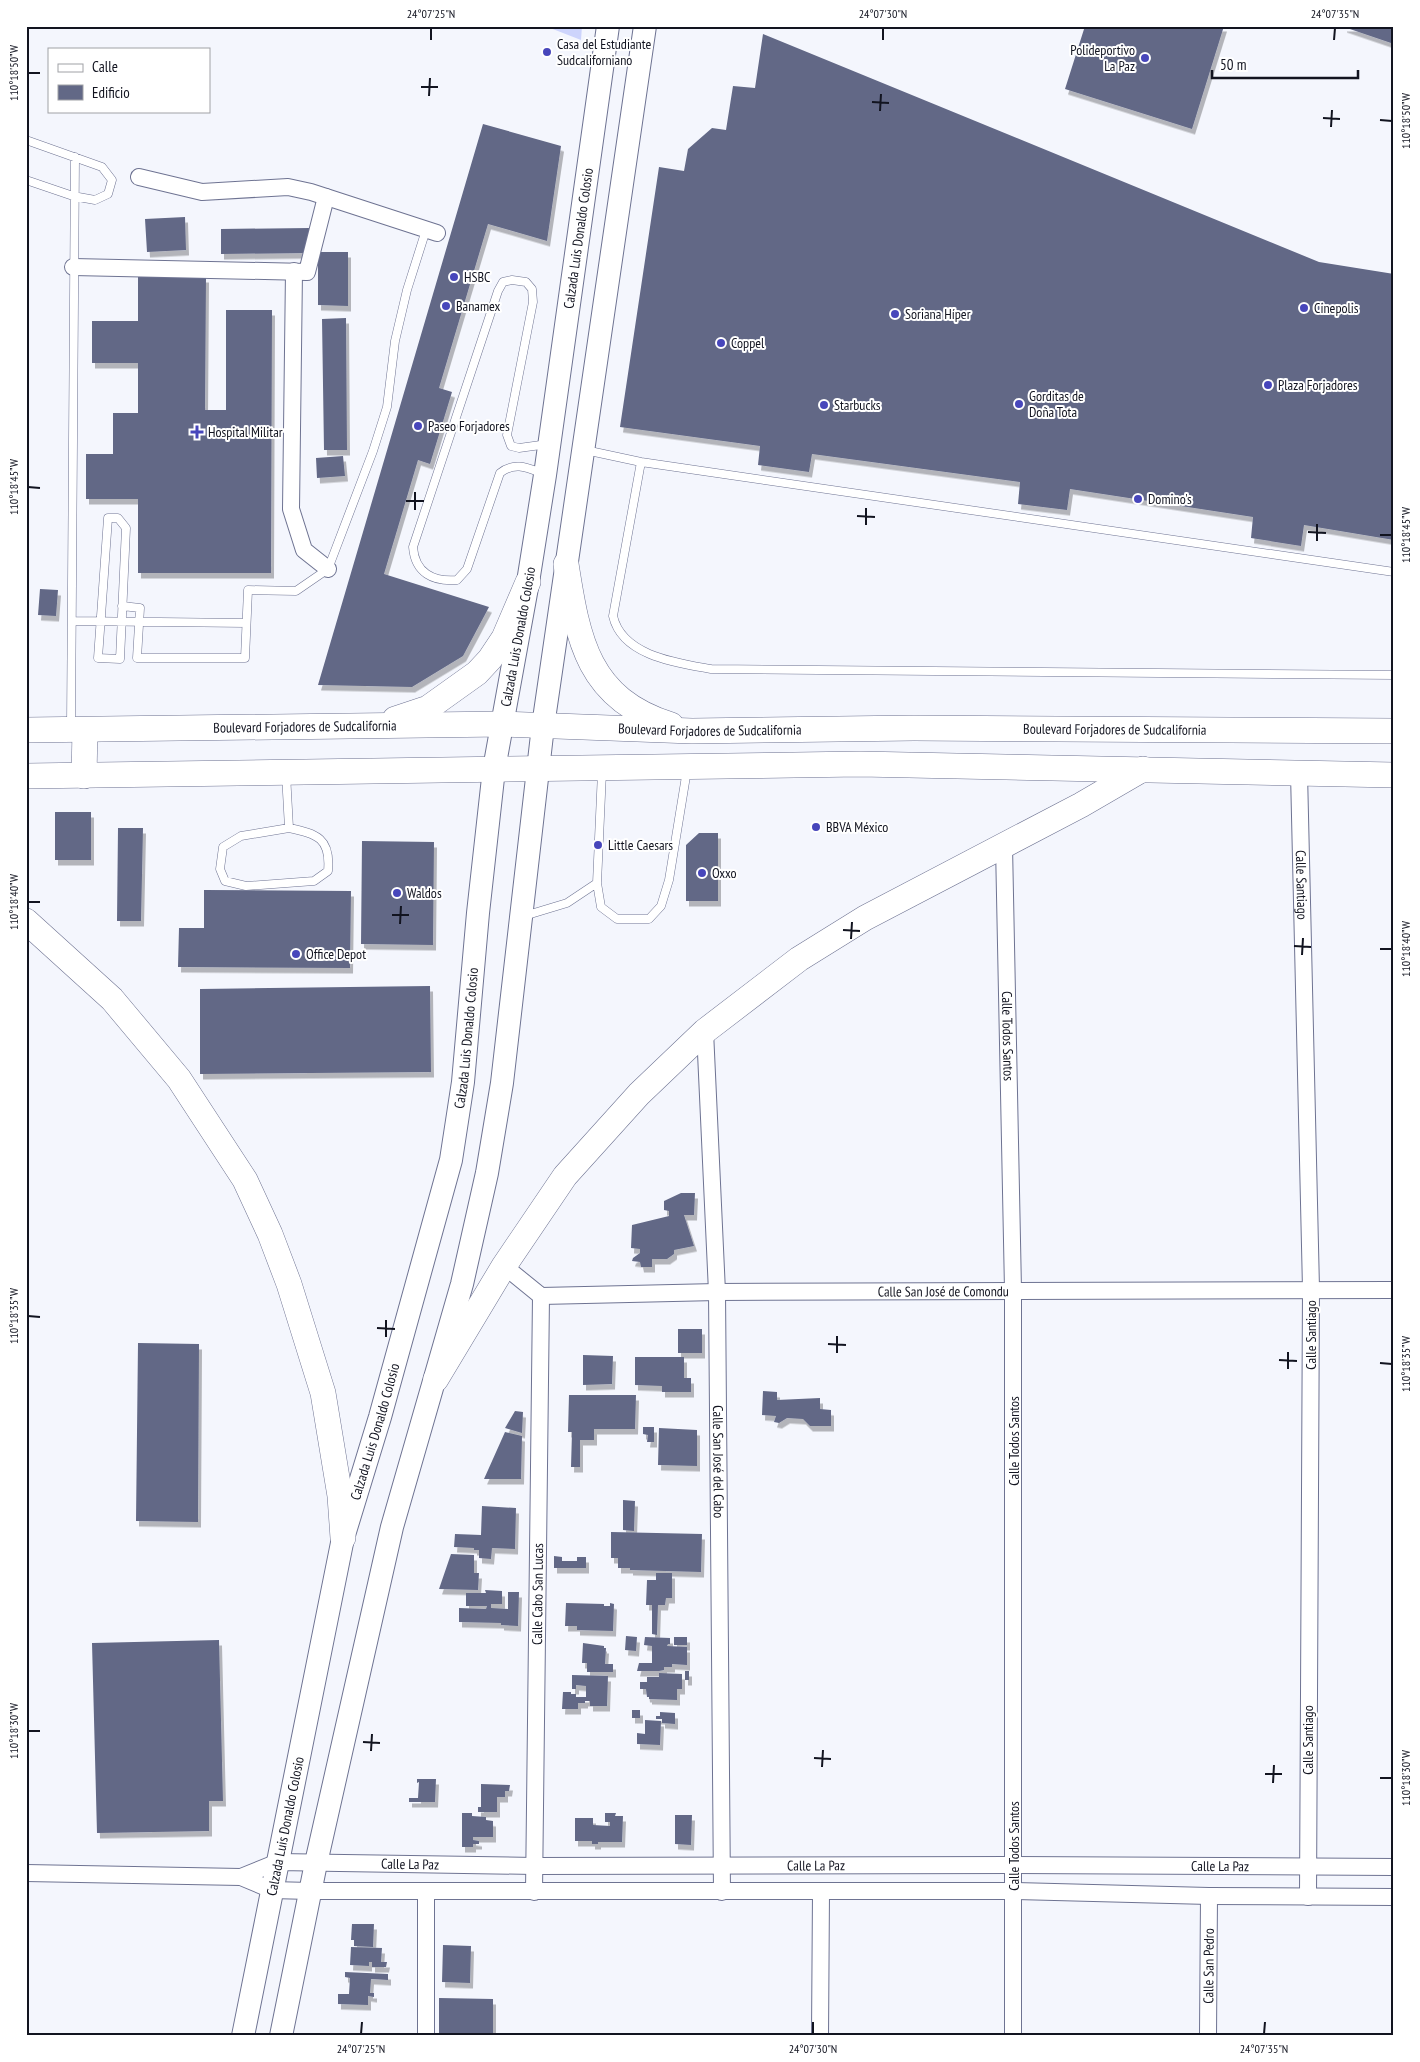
<svg xmlns="http://www.w3.org/2000/svg" width="1420" height="2062" font-family="'PT Sans Narrow',sans-serif">
<defs>
<filter id="shadow"><feDropShadow dx="3" dy="5.5" stdDeviation="0" flood-color="#0004"/></filter>
</defs>
<rect width="100%" height="100%" fill="#f4f6fd"/>
<path fill="#cdd4fc" d="M545,26H582L581,40Z"/>
<path fill="#626886" filter="url(#shadow)" d="M1085,26H1224L1192,129L1065,89Z
M1344,26H1394V44L1344,27Z
M763,34L1319,262L1394,274V540L1304,525L1301,546L1251,538L1253,517L1070,489L1067,510L1018,504L1020,482L812,454L809,472L758,465L760,446L620,427L659,167L684,171L688,149L712,128L726,130L733,86L755,88Z
M483,124L561,146L547,241L488,224L439,388L452,392L430,464L418,460L384,574L489,607L463,656L412,687L318,685Z
M185,217L186,250L147,252L145,219Z
M310,228V253L221,254V229Z
M318,252H348V306L318,305Z
M138,277H206L205,410H226V310H272L271,573H138V499H86V454H113V413H138V363H92V321H138Z
M346,318L347,450H324L322,319Z
M343,456L345,476L317,478L316,458Z
M40,589L58,590L56,616L38,615Z
M55,812H91V860H55Z
M118,828H143L141,921H117Z
M699,833H718V901H686V845Z
M362,841L434,842L433,945L361,944Z
M204,890L351,891L350,968L178,967L179,928H204Z
M430,986L431,1072L200,1074V989Z
M681,1193H695L694,1215H684L694,1246L674,1250V1254L667,1259H652V1267H641L640,1262L632,1261L633,1258L640,1253V1249L631,1248L632,1225L669,1216V1211L664,1210V1201Z
M678,1329H702V1353H678Z
M138,1343L199,1344L198,1522L136,1521Z
M583,1355L613,1356L612,1384L583,1385Z
M635,1357H684V1378H691V1392H662V1386L635,1385Z
M763,1391L777,1392V1400L820,1398V1409L831,1410V1426H810L803,1419L787,1418L779,1423L774,1422L776,1416L762,1415Z
M569,1395H636L635,1429H594V1440H580V1467H571L572,1432H568Z
M515,1411L523,1412L522,1433L505,1428Z
M643,1427H654V1442H647L648,1435L643,1434Z
M659,1428L697,1430V1466L658,1465Z
M505,1432L522,1436L521,1479H484Z
M623,1500L635,1501L634,1531L623,1530Z
M482,1506L516,1508L515,1549L492,1548L491,1559L479,1558V1550H474V1548L454,1547L455,1534L481,1535Z
M611,1532L702,1534L701,1572L630,1570V1568H618V1558H611Z
M451,1554L474,1555V1573H479L478,1590L439,1589Z
M554,1556L562,1557V1561H577V1557H586V1568H554Z
M656,1573H672V1598H666L665,1605H658L657,1635L652,1634V1605H646L647,1580H656Z
M485,1590L502,1591V1604H491V1608L508,1609V1592H519L518,1626L501,1625V1623L459,1622V1608L486,1609L487,1606H466V1593H486Z
M566,1603L604,1604V1606H610V1603L614,1604L613,1631L577,1630V1626H565Z
M626,1636L637,1637L636,1651L625,1650Z
M645,1637L670,1638V1644H668L667,1646L687,1647V1665L672,1664V1667H664V1670L659,1671H637L639,1663H652V1646L644,1645Z
M674,1637H687V1645H674Z
M219,1640L223,1801H209V1831L97,1833L92,1643Z
M583,1643L604,1646V1648H606L605,1664H613V1672H587V1663H582Z
M685,1671H689V1680H685Z
M659,1673L682,1674V1689H677V1700L649,1699V1697H647L646,1689H640V1682H647V1677H659Z
M572,1675L608,1676L607,1706H590V1701H585V1703H578V1709H562L563,1692H571V1694H576V1697H586V1686L576,1685V1689H572Z
M632,1710H640V1718H632Z
M660,1712L675,1713V1724L662,1723V1719H656V1716H660Z
M645,1720L661,1721L660,1745L637,1744V1733L645,1734Z
M417,1779H436L435,1802H409V1798H418L419,1782L417,1783Z
M481,1784L510,1785L509,1791H505V1797H497V1812H478V1807H481Z
M462,1813H472V1816L486,1817V1820L493,1821V1837H473V1840L479,1841V1844H473V1847H462Z
M605,1813H616L615,1816H623L622,1842H598V1844H592V1841H575V1818H593V1825L610,1826V1822H605Z
M675,1815H692L691,1845L675,1844Z
M352,1924H374L373,1947L354,1946V1940H351Z
M443,1945L471,1946L470,1983L442,1982Z
M351,1947L382,1948L381,1962H387L386,1967H372V1962H369V1966L350,1965Z
M345,1972L388,1974V1980L371,1979L370,1993H374V1997L368,1996V2005L338,2004V1994H349L350,1978L345,1977Z
M439,1998L493,1999V2036H439Z"/>
<g fill="none" stroke-linecap="round" stroke-linejoin="round">
<defs>
<path id="lane" d="M26,140L102,167L112,180L108,194L95,200L73,196L26,180
M585,450L641,462L1394,572
M641,462L613,616C622,656 677,663 711,669L1394,675
M544,474C528,468 515,461 500,473L467,569L457,580C433,582 415,573 413,547L498,291L503,282L512,280L526,282L532,289L533,302L507,435L511,446L519,448L548,444
M108,518H118L126,528L120,659L98,658Z
M122,606L140,608L137,658H245L248,590L296,591L328,569L373,451L387,407L395,341L407,290L426,230
M72,621L246,623
M71,726L75,157
M602,772L597,883L601,907L617,919H649L661,906L669,880L687,770
M286,774L289,828
M289,828C317,834 331,838 328,871L314,881L246,886L225,881L220,869L223,847L241,836Z
M524,916L567,903L597,883"/>
<g id="street">
<path d="M139,177L202,192L288,187L311,192L437,233"/>
<path d="M73,267L307,272L326,197"/>
<path d="M294,271L291,509L304,550L328,569"/>
<path id="s1" d="M1299,773L1311,1289L1308,1897"/>
<path id="s2" d="M1004,846L1013,1290V2036"/>
<path id="s3" d="M705,1031L717,1292L722,1892"/>
<path id="s4" d="M504,1266L541,1296L717,1292L1394,1290"/>
<path d="M26,1873L241,1877L272,1890L310,1891H1014L1209,1896L1394,1897"/>
<path id="s5" d="M241,1877L278,1862L534,1866L1014,1865L1394,1867"/>
<path d="M426,1892V2036"/>
<path id="s6" d="M534,1892L541,1296"/>
<path d="M820,2036L821,1892"/>
<path id="s7" d="M1208,2036L1209,1896"/>
</g>
<g id="secondary">
<path id="s8" d="M243,2036L343,1538L380,1417L451,1160L463,1082L478,913L494,769L528,582L545,475L608,26"/>
<path d="M281,2036L316,1863L392,1527L462,1284L487,1173L502,1083L543,726L645,26"/>
</g>
<g id="primary">
<path d="M566,564C578,641 588,699 671,725"/>
<path d="M395,719L428,708L477,673L490,659L504,638L528,582"/>
<path id="s9" d="M26,730L503,724L692,731L914,728L1394,731"/>
<path d="M26,776L860,764L1394,775"/>
<path d="M84,776L85,730"/>
<path d="M26,921L112,999L179,1079L245,1180L270,1234L289,1284L323,1393L340,1496L343,1538"/>
<path d="M436,1379L504,1266L565,1176L639,1094L705,1031L799,959L865,918L1081,805L1143,769"/>
</g>
</defs>
<use href="#lane" stroke="#6e7392" stroke-width="9"/>
<use href="#street" stroke="#6e7392" stroke-width="18"/>
<use href="#secondary" stroke="#6e7392" stroke-width="24"/>
<use href="#primary" stroke="#6e7392" stroke-width="26"/>
<use href="#lane" stroke="#fff" stroke-width="8"/>
<use href="#street" stroke="#fff" stroke-width="16"/>
<use href="#secondary" stroke="#fff" stroke-width="22"/>
<use href="#primary" stroke="#fff" stroke-width="25"/>
</g>
<path fill="none" stroke="#121420" stroke-width="2" d="M431,40V28M883,40V28M1334,40L1335,28M28,73H40M421,87H438M429,96L430,78M872,102L889,103M880,111L881,94M1323,118L1340,119M1380,120L1392,121M1331,127L1332,110M28,487L40,488M406,501H424M415,510V492M857,516L875,517M866,525V508M1308,532L1326,533M1380,535H1392M1317,541V524M28,902H40M392,915H409M400,924L401,906M843,930L860,931M851,939L852,922M1294,946L1311,947M1380,949H1392M1302,955L1303,938M28,1316L40,1317M377,1328L395,1329M386,1337V1320M828,1344L846,1345M837,1353V1336M1279,1360L1297,1361M1380,1363L1392,1364M1288,1369V1352M28,1731H40M363,1742L380,1743M371,1751L372,1734M814,1758L831,1759M822,1767L823,1750M1265,1774H1282M1380,1778H1392M1273,1783L1274,1765M361,2034L362,2022M813,2034V2022M1264,2034L1265,2022"/>
<g fill="#4746bb" stroke="#fff" stroke-width="2">
<circle cx="547" cy="52" r="5"/>
<circle cx="1145" cy="58" r="5"/>
<circle cx="454" cy="277" r="5"/>
<circle cx="446" cy="306" r="5"/>
<circle cx="1304" cy="308" r="5"/>
<circle cx="895" cy="314" r="5"/>
<circle cx="721" cy="343" r="5"/>
<circle cx="1268" cy="385" r="5"/>
<circle cx="1019" cy="404" r="5"/>
<circle cx="824" cy="405" r="5"/>
<circle cx="418" cy="426" r="5"/>
<path d="M194.5 424.5h5v5h5v5h-5v5h-5v-5h-5v-5h5z"/>
<circle cx="1138" cy="499" r="5"/>
<circle cx="816" cy="827" r="5"/>
<circle cx="598" cy="845" r="5"/>
<circle cx="702" cy="873" r="5"/>
<circle cx="397" cy="893" r="5"/>
<circle cx="296" cy="954" r="5"/>
</g>
<g text-anchor="middle" dominant-baseline="central" stroke-width="4" stroke-linejoin="round" paint-order="stroke">
<g font-size="14" fill="#121420" stroke="#fff" text-anchor="start">
<text x="557" y="44">Casa del Estudiante<tspan x="557" dy="16">Sudcaliforniano</tspan></text>
<text x="1135" y="50" text-anchor="end">Polideportivo<tspan x="1135" dy="16">La Paz</tspan></text>
<text x="464" y="277">HSBC</text>
<text x="456" y="306">Banamex</text>
<text x="1314" y="308">Cinepolis</text>
<text x="905" y="314">Soriana Híper</text>
<text x="731" y="343">Coppel</text>
<text x="1278" y="385">Plaza Forjadores</text>
<text x="1029" y="396">Gorditas de<tspan x="1029" dy="16">Doña Tota</tspan></text>
<text x="834" y="405">Starbucks</text>
<text x="428" y="426">Paseo Forjadores</text>
<text x="208" y="432">Hospital Militar</text>
<text x="1148" y="499">Domino's</text>
<text x="826" y="827">BBVA México</text>
<text x="608" y="845">Little Caesars</text>
<text x="712" y="873">Oxxo</text>
<text x="407" y="893">Waldos</text>
<text x="306" y="954">Office Depot</text>
</g>
<g font-size="14" fill="#121420" stroke="#fff">
<text stroke="none"><textPath href="#s8" startOffset="1832">Calzada Luis Donaldo Colosio</textPath></text>
<text stroke="none"><textPath href="#s8" startOffset="1429">Calzada Luis Donaldo Colosio</textPath></text>
<text stroke="none"><textPath href="#s9" startOffset="279">Boulevard Forjadores de Sudcalifornia</textPath></text>
<text stroke="none"><textPath href="#s9" startOffset="684">Boulevard Forjadores de Sudcalifornia</textPath></text>
<text stroke="none"><textPath href="#s9" startOffset="1089">Boulevard Forjadores de Sudcalifornia</textPath></text>
<text stroke="none"><textPath href="#s1" startOffset="112">Calle Santiago</textPath></text>
<text stroke="none"><textPath href="#s2" startOffset="190">Calle Todos Santos</textPath></text>
<text stroke="none"><textPath href="#s8" startOffset="1024">Calzada Luis Donaldo Colosio</textPath></text>
<text stroke="none"><textPath href="#s4" startOffset="450">Calle San José de Comondu</textPath></text>
<text transform="translate(1311 1335) rotate(-90)">Calle Santiago</text>
<text stroke="none"><textPath href="#s8" startOffset="619">Calzada Luis Donaldo Colosio</textPath></text>
<text transform="translate(1014 1441) rotate(-90)">Calle Todos Santos</text>
<text stroke="none"><textPath href="#s3" startOffset="431">Calle San José del Cabo</textPath></text>
<text stroke="none"><textPath href="#s6" startOffset="298">Calle Cabo San Lucas</textPath></text>
<text transform="translate(1308 1740) rotate(-90)">Calle Santiago</text>
<text stroke="none"><textPath href="#s8" startOffset="214">Calzada Luis Donaldo Colosio</textPath></text>
<text transform="translate(1014 1846) rotate(-90)">Calle Todos Santos</text>
<text stroke="none"><textPath href="#s5" startOffset="172">Calle La Paz</textPath></text>
<text stroke="none"><textPath href="#s5" startOffset="578">Calle La Paz</textPath></text>
<text stroke="none"><textPath href="#s5" startOffset="982">Calle La Paz</textPath></text>
<text stroke="none"><textPath href="#s7" startOffset="70">Calle San Pedro</textPath></text>
</g>
</g>
<rect width="1420" height="2062" fill="none" stroke="#ffffff" stroke-width="55"/>
<rect x="48" y="48" width="162" height="65" fill="#ffffff" stroke="#a0a1a6"/>
<rect x="58" y="64" width="25" height="8" fill="#ffffff" stroke="#a0a1a6"/>
<text x="92" y="72" font-size="15" fill="#121420">Calle</text>
<rect x="58" y="85" width="25" height="15" fill="#626886" stroke="#a0a1a6"/>
<text x="92" y="98" font-size="15" fill="#121420">Edificio</text>
<path d="M1212 70v8h146v-8" fill="none" stroke="#121420" stroke-width="2.5"/>
<text x="1220" y="70" font-size="15" fill="#121420" stroke="#ffffff" stroke-width="4" paint-order="stroke">50 m</text>
<rect x="28" y="28" width="1364" height="2006" fill="none" stroke="#121420" stroke-width="2"/>
<g font-size="12" text-anchor="middle" fill="#121420">
<text x="431" y="18">24°07'25"N</text>
<text x="883" y="18">24°07'30"N</text>
<text x="1335" y="18">24°07'35"N</text>
<text transform="translate(14 73) rotate(-90)" y="4">110°18'50"W</text>
<text transform="translate(1406 121) rotate(-90)" y="4">110°18'50"W</text>
<text transform="translate(14 487) rotate(-90)" y="4">110°18'45"W</text>
<text transform="translate(1406 535) rotate(-90)" y="4">110°18'45"W</text>
<text transform="translate(14 902) rotate(-90)" y="4">110°18'40"W</text>
<text transform="translate(1406 949) rotate(-90)" y="4">110°18'40"W</text>
<text transform="translate(14 1316) rotate(-90)" y="4">110°18'35"W</text>
<text transform="translate(1406 1364) rotate(-90)" y="4">110°18'35"W</text>
<text transform="translate(14 1731) rotate(-90)" y="4">110°18'30"W</text>
<text transform="translate(1406 1778) rotate(-90)" y="4">110°18'30"W</text>
<text x="361" y="2053">24°07'25"N</text>
<text x="813" y="2053">24°07'30"N</text>
<text x="1264" y="2053">24°07'35"N</text>
</g>
</svg>
